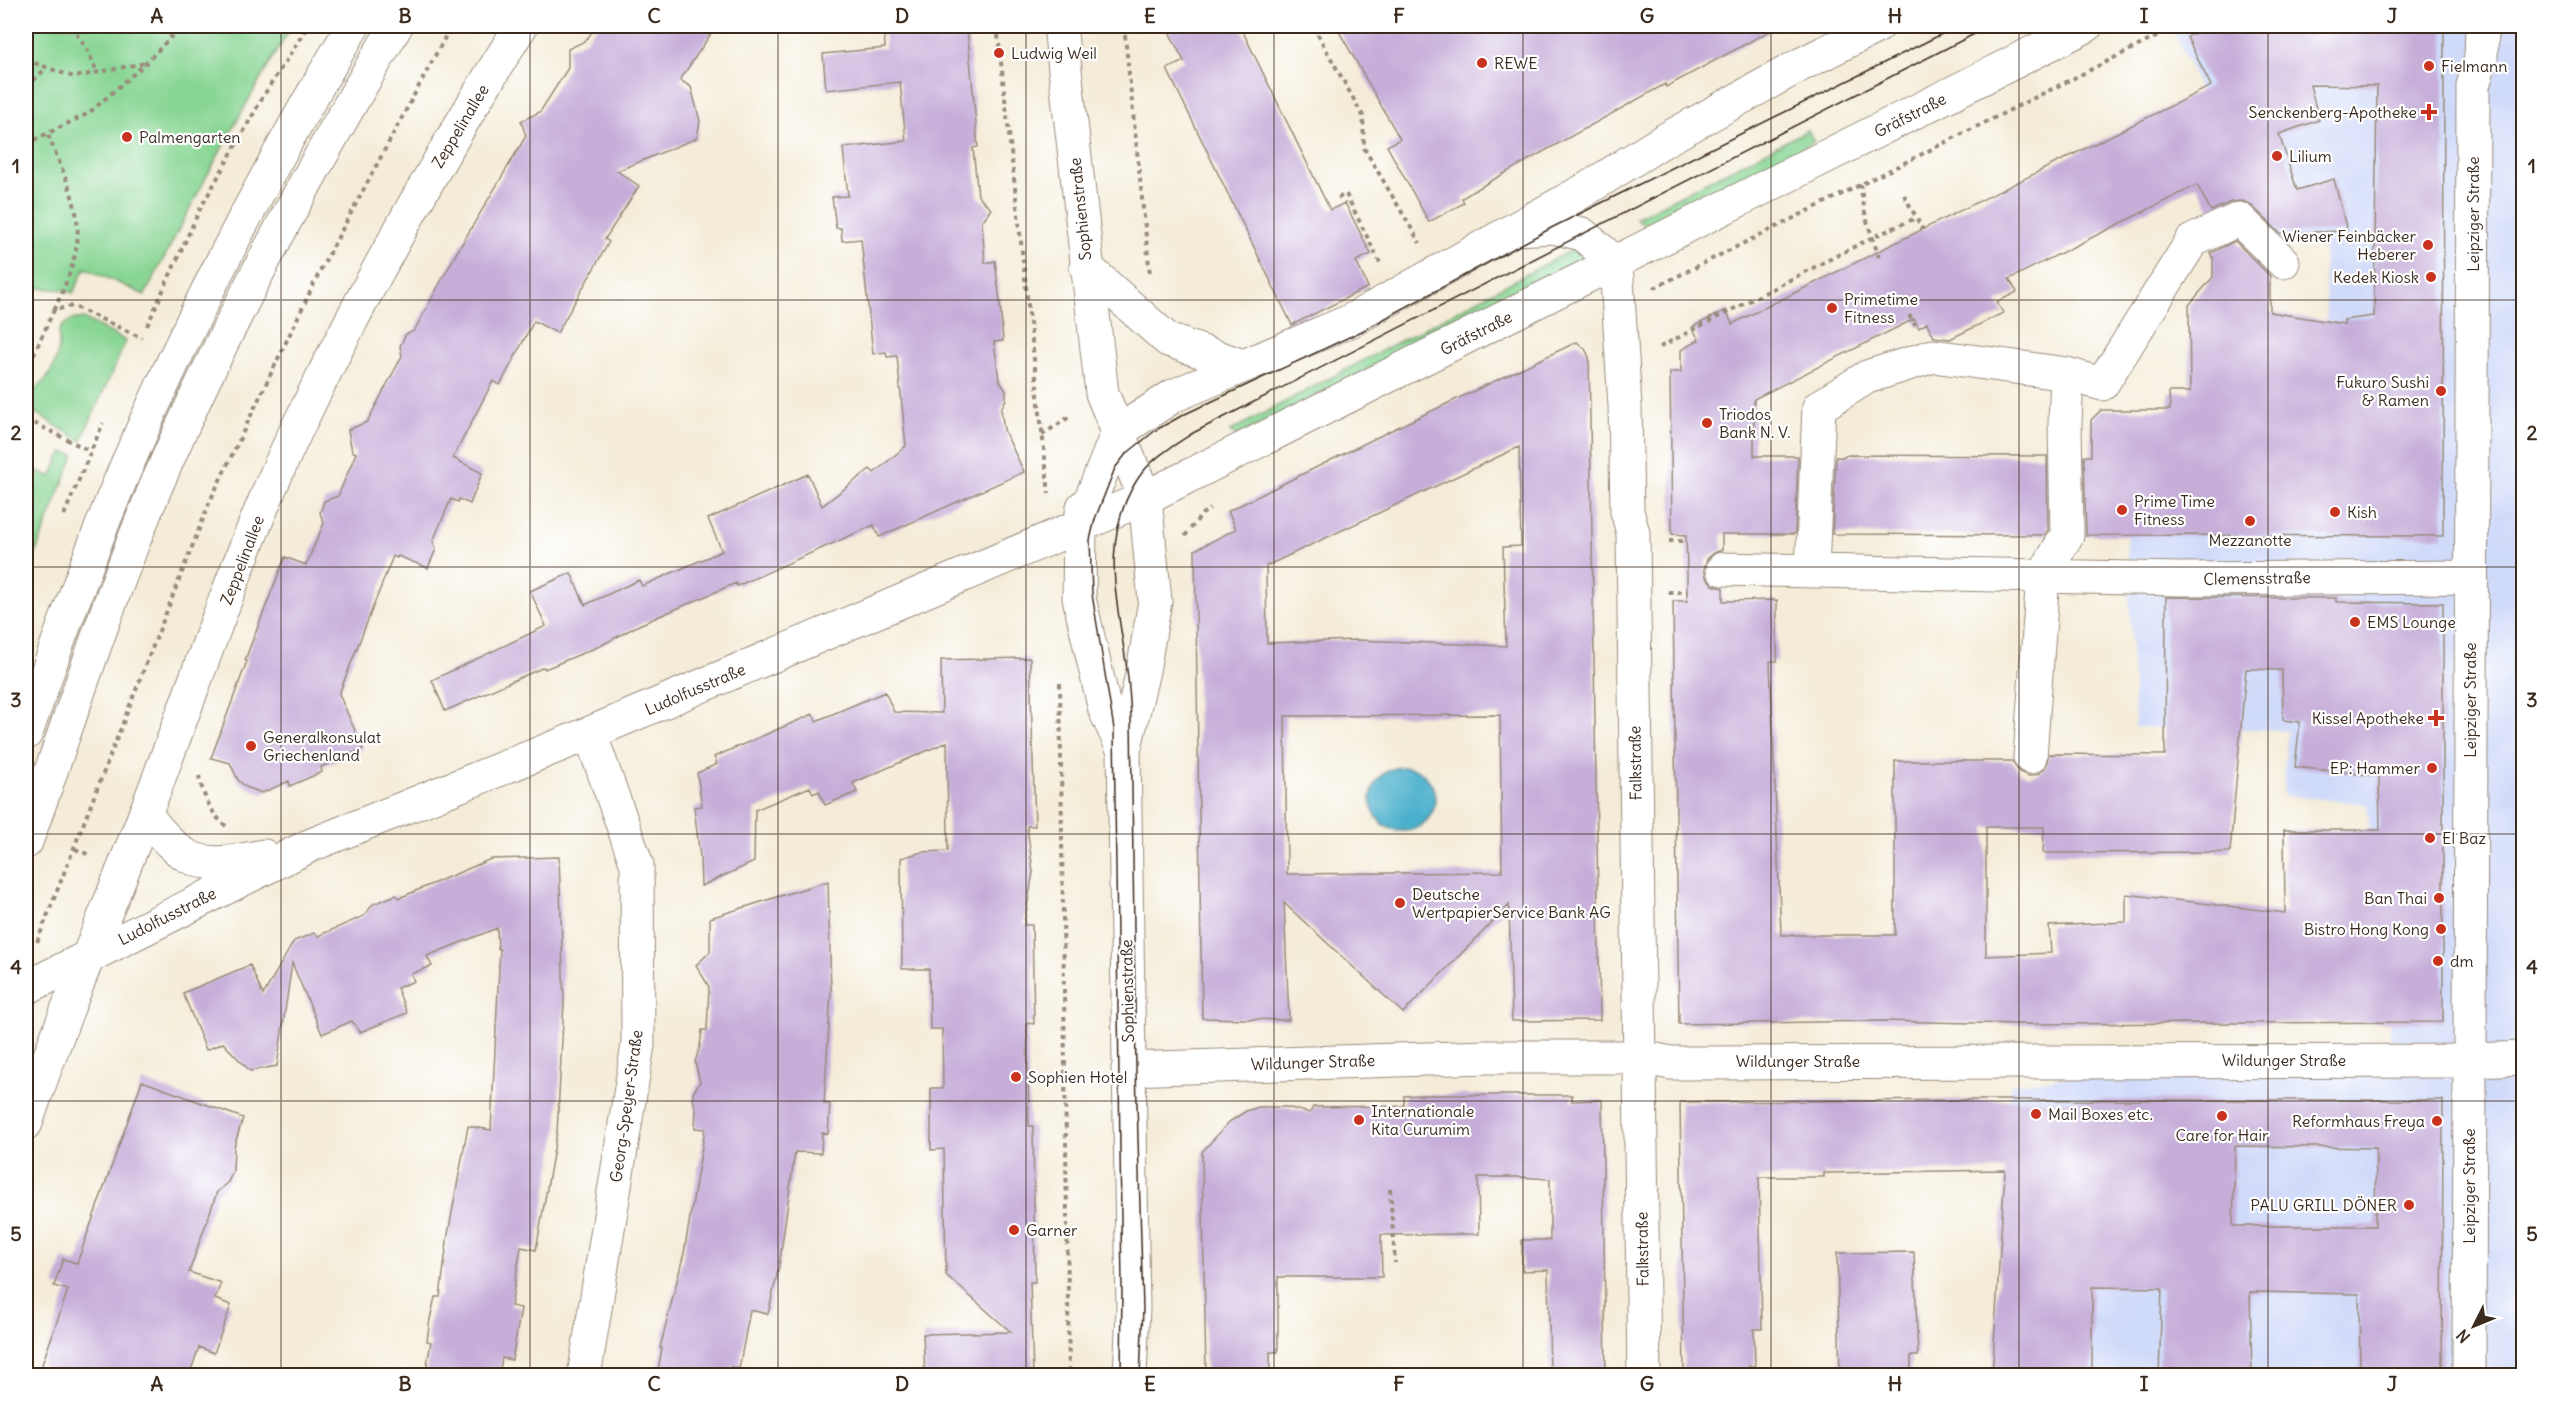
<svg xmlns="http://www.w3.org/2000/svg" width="2549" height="1401" font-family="Delius,sans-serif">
<rect width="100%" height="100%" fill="#fff"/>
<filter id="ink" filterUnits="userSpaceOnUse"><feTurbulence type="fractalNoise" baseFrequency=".0167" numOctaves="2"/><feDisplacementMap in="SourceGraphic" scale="12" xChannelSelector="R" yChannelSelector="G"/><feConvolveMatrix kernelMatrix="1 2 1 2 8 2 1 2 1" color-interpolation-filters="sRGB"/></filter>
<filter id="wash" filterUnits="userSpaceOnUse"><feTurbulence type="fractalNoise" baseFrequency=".008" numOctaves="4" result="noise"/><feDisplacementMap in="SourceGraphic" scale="24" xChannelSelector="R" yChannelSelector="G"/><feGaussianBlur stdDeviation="1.35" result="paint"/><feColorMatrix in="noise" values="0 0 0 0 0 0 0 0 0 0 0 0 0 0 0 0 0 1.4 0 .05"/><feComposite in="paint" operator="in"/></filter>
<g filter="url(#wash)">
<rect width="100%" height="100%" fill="#f4ecd8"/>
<path fill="#d0daf9" d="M2171,26H2523V1375L1993,1376L2011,1084L2391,1039L2367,804L2283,795L2287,730L2135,727L2122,437L2332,436L2323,245L2247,248L2197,82Z"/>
<path fill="#89d694" stroke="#628059" stroke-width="1.5" d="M26,26H292C239,113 192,203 145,295L85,268L73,293L64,290L26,287Z
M1808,130L1814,142L1646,226L1636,218Z
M1574,249L1583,259L1237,436L1230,431Z
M73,319H85L126,341L81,441L34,412L29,406L30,393C47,383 56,366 59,346C60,342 58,336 59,332C61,326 67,322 73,319Z
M62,452L74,455L26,577V466L51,477Z"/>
<path fill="#4cb0cc" stroke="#446d75" stroke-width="1.5" d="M1371 799a32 32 0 1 1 64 0a32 32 0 1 1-64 0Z"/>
<g id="blocks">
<path fill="#c6aed9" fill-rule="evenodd" d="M597,26H716L680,80L691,87L700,121L697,138L617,171L639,186L605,239L609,242L557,333L534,321L500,385L493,381L453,458L482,473L470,504L459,499L458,502L451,499L433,541L436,549L428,568L398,556L397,558L393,556L339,694L363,749L321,767L322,772L290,786L289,781L262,793L246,787L238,780L230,763L211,758L247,661L245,660L285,557L306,565L324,523L320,513L324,501L338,496L356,453L352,451L348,430L367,422L402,356L400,346L406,334L414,331L457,252L526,136L521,121L540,112L568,68V49L585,41Z
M884,26H967L978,147L973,148L978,196L991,209L982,222L985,263L995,261L1000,302L1003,341L994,342L999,380L1006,391V399L1001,409L1004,430L1024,472L879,537L874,525L737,586L736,583L639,625L602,645L545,669L544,667L445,711L432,680L546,626L530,591L571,573L585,605L639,580L642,586L722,551L708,519L808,474L822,506L870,469L874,473L906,446L897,356L887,357L886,352L873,354L861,239L842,241L841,228H836L832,197L848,196L843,148L906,141L900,82L826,90L823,54L885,48Z
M1166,26H1240L1330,210L1345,203L1371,254L1356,261L1368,287L1292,325L1167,69L1184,61Z
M1336,26H1779L1666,87L1665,84L1489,182L1462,198L1464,203L1429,222L1387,146L1400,139Z
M2210,26H2444L2443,536L2086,535L2084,456H2091V420L2101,410H2170L2169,392H2190L2189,305L2213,277V258L2211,253L2235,241L2270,276V312L2344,324V320L2374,316L2377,86L2310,85L2319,120L2279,134L2297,190L2334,179L2347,231L2280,233L2252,206L2243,201L2231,202L2211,211L2197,185L2009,279L2017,292L1997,302L2003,313L1950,339L1934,337L1927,323L1919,328L1914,319L1754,399V456H1798L1795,534H1722V550L1714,553L1707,559L1704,569L1706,577L1713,585L1723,588V601L1777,600V661H1770L1781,935H1895V761H2012L2019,772L2029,776L2038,774L2045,768L2049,754L2165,755L2166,597L2336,598V602L2443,603V1022L2019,1024L1882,1021L1679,1024L1673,601H1687V569L1686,535L1672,534L1670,372H1681V350L1699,340L1692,327L1726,310L1732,324L2211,86L2187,37ZM2246,669L2282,670L2283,720L2300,722L2295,767L2379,776L2380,830H2284L2285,913L2126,894V922L2049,926L2051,953L1986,956V827H2044L2043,853L2230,852Z
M1577,342L1585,349L1589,357L1600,1020L1512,1021L1509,905L1403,1013L1284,903L1289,1020L1202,1018L1195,550L1236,529L1228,511L1398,427ZM1519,447L1521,546L1503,547L1506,646L1357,640L1267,643L1266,566ZM1500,715L1502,872L1287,874L1285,716Z
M1845,455L2047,456L2048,530L2045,535L1832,534L1836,457H1843Z
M1030,658L1035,826H1027L1033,872L1024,925H1032L1034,1024L1027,1023L1029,1126H1033L1035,1282H1030L1033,1376H925L923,1334L1011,1332L946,1275L944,1149L931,1150V1088H943L942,1029H930L929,969H902L901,858L922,852L948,851L947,742L853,783L857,792L825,805L819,791L813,794L810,787L755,810L754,862L701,886L700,857L694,807L702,806L697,773L717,764L714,757L813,714L816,721L885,692L894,712L942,713L941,660Z
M559,857L564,1003L557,1132L536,1250L521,1247L511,1306L521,1308L512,1360L502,1358L499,1376H425L431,1342L427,1341L430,1319L435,1297H440L448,1234L468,1126L491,1130L500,949H498L497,928L427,956L432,966L411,974L414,981L397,988L407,1013L360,1032L352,1021L322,1034L292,963L277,1066L250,1071L223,1043L206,1050L183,993L250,965L263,995L294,941L314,933L318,936L364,916L373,904L396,895L399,898L491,859Z
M828,881L831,992L824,1104H830L828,1134L822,1133L821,1153L795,1152L779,1266L768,1314L750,1310L739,1369L731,1367L729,1376H657L662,1348H660L684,1253L705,1129L695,1128L696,1110L693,1099V1093L700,1082L695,1062L700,1046L702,1030H707L709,987L696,965L710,952V918Z
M142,1081L243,1118L234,1147L233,1171L228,1182L217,1192L189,1272L221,1283L215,1299L231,1305L214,1353L199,1347L189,1376H38L68,1290L54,1286L63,1259L77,1263Z
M1419,1095H1572V1101L1602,1100L1606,1376H1550L1548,1270L1522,1271V1240H1550V1179L1519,1177H1478L1479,1234L1381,1235L1382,1277H1278V1352H1270V1376H1206L1202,1152L1229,1122L1246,1111L1259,1107H1286L1310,1113L1313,1107L1404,1106V1096Z
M1974,1100H2443L2442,1376H2360L2359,1294L2250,1292L2252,1376H2159L2162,1288L2092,1287V1376H1992L2005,1170L1824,1173V1177H1759L1762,1329H1754L1755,1366H1749V1376H1684L1680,1102ZM2235,1146L2376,1148L2375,1226H2233Z
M1914,1252L1918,1356H1911V1376H1840L1837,1253Z"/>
</g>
</g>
<g filter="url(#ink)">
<use href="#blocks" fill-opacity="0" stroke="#988b7b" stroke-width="1.5"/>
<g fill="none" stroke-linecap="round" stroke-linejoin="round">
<defs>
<path id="minor" d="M1060,26L1102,393L1145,498L1155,601L1143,671L1124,751L1133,1308L1130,1376
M1516,229L1553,227L1582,234L1616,263L1625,406L1627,511L1633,533L1644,1376
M1086,267L1168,340L1243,366
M1083,507L1080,526L1079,598L1105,710L1124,751
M1080,526L1118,432L1173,396L1350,321L1585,190L1663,141L1802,64L1878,26
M1723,569L2178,579L2470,577
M1812,570L1819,407L1867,377L1933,356L2067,374
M2030,757L2043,576L2067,535L2065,424L2067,374L2102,384L2192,241L2239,219L2283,262
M145,814C187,867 199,869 264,856
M26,988L309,846L590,733L1145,498L2086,26
M1128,1069L1486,1057H1640L1671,1063L2450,1061L2524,1058
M26,1123C61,1019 104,919 144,817C193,691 235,562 292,439C360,297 437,159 521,26
M584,1376L638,1045L637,865L590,733
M2469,1376L2473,86L2481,58L2482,26"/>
<path id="major" d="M26,733C56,646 87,559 123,474C189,319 266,170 353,26
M26,842C69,723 107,601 157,484C225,325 308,174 396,26"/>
</defs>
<use href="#minor" stroke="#988b7b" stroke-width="35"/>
<use href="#major" stroke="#988b7b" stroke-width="35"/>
<path stroke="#988b7b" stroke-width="4" stroke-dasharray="4.5 4.5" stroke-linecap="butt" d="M71,26L88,51L97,72
M997,26L1049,494
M1124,26L1150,275
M1313,26L1363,116L1364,148L1420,243
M2523,26H2524
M26,60L74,77L145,63
M26,85L30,84L46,68
M48,135C80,212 92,231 54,310
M26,144L89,113L146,63L181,26
M1860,184L1866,218L1879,257
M1904,195L1923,230
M1338,198L1346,194L1381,265
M1654,288L2178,26
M1909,315L1915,325
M147,326L199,211L264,95L306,29
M1660,347L1871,238L1916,218
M26,354L32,357
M26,371L54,310L73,306L142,338
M26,419L90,451
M1042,435L1072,415
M64,515L103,423
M1185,536L1202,514L1210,509
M1669,541H1686
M1668,592H1687
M1060,683L1069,1376
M199,776C203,795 210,813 226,826
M75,849L90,855
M37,942L210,501L321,269L451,26
M1390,1189L1395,1263"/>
<use href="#minor" stroke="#fff" stroke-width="33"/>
<use href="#major" stroke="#fff" stroke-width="33"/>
<path stroke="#3b2a1e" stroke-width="1.5" d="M1121,1376L1122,1288L1114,729L1092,594L1090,540L1095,519L1115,468L1126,454L1156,430L1183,415L1362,331L1553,227L1958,26
M1140,1376L1143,1309L1136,1069L1131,718C1130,700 1129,681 1126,663C1117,600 1100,538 1137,480C1150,459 1173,446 1193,433L1990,26"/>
</g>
</g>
<path fill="none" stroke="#3b2a1e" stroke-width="1.5" stroke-opacity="0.55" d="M281,26V1376M530,26V1376M778,26V1376M1026,26V1376M1274,26V1376M1523,26V1376M1771,26V1376M2019,26V1376M2268,26V1376M26,300H2524M26,567H2524M26,834H2524M26,1101H2524"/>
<g fill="#c8321e" stroke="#fff" stroke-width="2">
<circle cx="999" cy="53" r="6"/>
<circle cx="1482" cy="63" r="6"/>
<circle cx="2429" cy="66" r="6"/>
<path d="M2426 103h6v6h6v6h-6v6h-6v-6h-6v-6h6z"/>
<circle cx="127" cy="137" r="6"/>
<circle cx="2277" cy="156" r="6"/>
<circle cx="2428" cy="245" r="6"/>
<circle cx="2431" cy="277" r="6"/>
<circle cx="1832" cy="308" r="6"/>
<circle cx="2441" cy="391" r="6"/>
<circle cx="1707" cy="423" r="6"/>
<circle cx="2122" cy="510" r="6"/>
<circle cx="2335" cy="512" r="6"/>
<circle cx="2250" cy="521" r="6"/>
<circle cx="2355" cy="622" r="6"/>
<path d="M2433 709h6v6h6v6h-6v6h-6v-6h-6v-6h6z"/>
<circle cx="251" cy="746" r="6"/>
<circle cx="2432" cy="768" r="6"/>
<circle cx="2430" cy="838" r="6"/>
<circle cx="2439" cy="898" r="6"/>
<circle cx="1400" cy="903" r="6"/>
<circle cx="2441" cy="929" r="6"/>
<circle cx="2438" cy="961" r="6"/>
<circle cx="1016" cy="1077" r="6"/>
<circle cx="2036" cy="1114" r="6"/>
<circle cx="2222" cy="1116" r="6"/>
<circle cx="1359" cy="1120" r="6"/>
<circle cx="2437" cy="1121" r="6"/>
<circle cx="2409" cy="1205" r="6"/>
<circle cx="1014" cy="1230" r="6"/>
</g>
<g text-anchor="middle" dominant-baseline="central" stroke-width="4.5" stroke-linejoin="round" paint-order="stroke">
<g font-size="16" fill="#3b2a1e" stroke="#fff" text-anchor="start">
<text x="1011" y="53">Ludwig Weil</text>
<text x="1494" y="63">REWE</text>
<text x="2441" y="66">Fielmann</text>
<text x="2417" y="112" text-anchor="end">Senckenberg-Apotheke</text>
<text x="139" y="137">Palmengarten</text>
<text x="2289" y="156">Lilium</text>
<text x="2416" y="236" text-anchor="end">Wiener Feinbäcker<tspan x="2416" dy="18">Heberer</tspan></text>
<text x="2419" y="277" text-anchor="end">Kedek Kiosk</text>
<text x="1844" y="299">Primetime<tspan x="1844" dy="18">Fitness</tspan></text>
<text x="2429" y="382" text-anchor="end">Fukuro Sushi<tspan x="2429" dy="18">&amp; Ramen</tspan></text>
<text x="1719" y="414">Triodos<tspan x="1719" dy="18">Bank N. V.</tspan></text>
<text x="2134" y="501">Prime Time<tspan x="2134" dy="18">Fitness</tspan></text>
<text x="2347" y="512">Kish</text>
<text x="2250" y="540" text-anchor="middle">Mezzanotte</text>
<text x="2367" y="622">EMS Lounge</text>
<text x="2424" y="718" text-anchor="end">Kissel Apotheke</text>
<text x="263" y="737">Generalkonsulat<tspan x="263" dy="18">Griechenland</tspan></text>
<text x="2420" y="768" text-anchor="end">EP: Hammer</text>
<text x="2442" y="838">El Baz</text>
<text x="1412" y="894">Deutsche<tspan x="1412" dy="18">WertpapierService Bank AG</tspan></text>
<text x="2427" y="898" text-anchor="end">Ban Thai</text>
<text x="2429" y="929" text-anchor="end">Bistro Hong Kong</text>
<text x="2450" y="961">dm</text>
<text x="1028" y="1077">Sophien Hotel</text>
<text x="1371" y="1111">Internationale<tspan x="1371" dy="18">Kita Curumim</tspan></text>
<text x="2048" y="1114">Mail Boxes etc.</text>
<text x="2425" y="1121" text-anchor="end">Reformhaus Freya</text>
<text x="2222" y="1135" text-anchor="middle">Care for Hair</text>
<text x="2397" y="1205" text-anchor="end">PALU GRILL DÖNER</text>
<text x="1026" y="1230">Garner</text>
</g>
<g font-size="16" fill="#3b2a1e" stroke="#fff">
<text transform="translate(1910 115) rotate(-27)">Gräfstraße</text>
<text transform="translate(460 126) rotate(-59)">Zeppelinallee</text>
<text transform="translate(1080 209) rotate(-96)">Sophienstraße</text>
<text transform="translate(2473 214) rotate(-90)">Leipziger Straße</text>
<text transform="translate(1476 333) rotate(-27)">Gräfstraße</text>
<text transform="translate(242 560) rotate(-69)">Zeppelinallee</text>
<text transform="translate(2257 578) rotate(-1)">Clemensstraße</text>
<text transform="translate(695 689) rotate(-23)">Ludolfusstraße</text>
<text transform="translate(2470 700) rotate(-90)">Leipziger Straße</text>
<text transform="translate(1635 763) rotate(-91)">Falkstraße</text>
<text transform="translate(167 916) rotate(-27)">Ludolfusstraße</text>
<text transform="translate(1127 991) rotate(-91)">Sophienstraße</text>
<text x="2284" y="1060">Wildunger Straße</text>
<text x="1798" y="1061">Wildunger Straße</text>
<text transform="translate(1313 1062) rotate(-2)">Wildunger Straße</text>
<text transform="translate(626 1106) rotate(-82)">Georg-Speyer-Straße</text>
<text transform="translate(2469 1186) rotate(-90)">Leipziger Straße</text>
<text transform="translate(1642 1249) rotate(-91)">Falkstraße</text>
</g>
</g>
<rect width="2549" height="1401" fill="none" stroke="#fff" stroke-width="66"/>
<g transform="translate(2474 1326) rotate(227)" stroke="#ffffff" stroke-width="4.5" paint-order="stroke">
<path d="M0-4.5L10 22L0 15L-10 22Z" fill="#3b2a1e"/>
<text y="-9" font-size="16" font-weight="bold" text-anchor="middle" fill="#3b2a1e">N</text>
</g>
<rect x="33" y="33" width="2483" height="1335" fill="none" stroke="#3b2a1e" stroke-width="2"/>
<g font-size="20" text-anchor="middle" font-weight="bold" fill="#3b2a1e">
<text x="157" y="23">A</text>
<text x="405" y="23">B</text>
<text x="654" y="23">C</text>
<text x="902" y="23">D</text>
<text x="1150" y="23">E</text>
<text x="1399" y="23">F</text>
<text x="1647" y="23">G</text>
<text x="1895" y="23">H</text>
<text x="2144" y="23">I</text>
<text x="2392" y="23">J</text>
<text x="16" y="173">1</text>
<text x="2532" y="173">1</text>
<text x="16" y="440">2</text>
<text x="2532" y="440">2</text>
<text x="16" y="707">3</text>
<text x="2532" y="707">3</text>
<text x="16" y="974">4</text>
<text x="2532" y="974">4</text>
<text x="16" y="1241">5</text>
<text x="2532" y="1241">5</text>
<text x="157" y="1391">A</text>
<text x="405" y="1391">B</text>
<text x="654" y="1391">C</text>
<text x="902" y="1391">D</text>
<text x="1150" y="1391">E</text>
<text x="1399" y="1391">F</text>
<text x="1647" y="1391">G</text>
<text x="1895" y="1391">H</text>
<text x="2144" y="1391">I</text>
<text x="2392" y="1391">J</text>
</g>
</svg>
